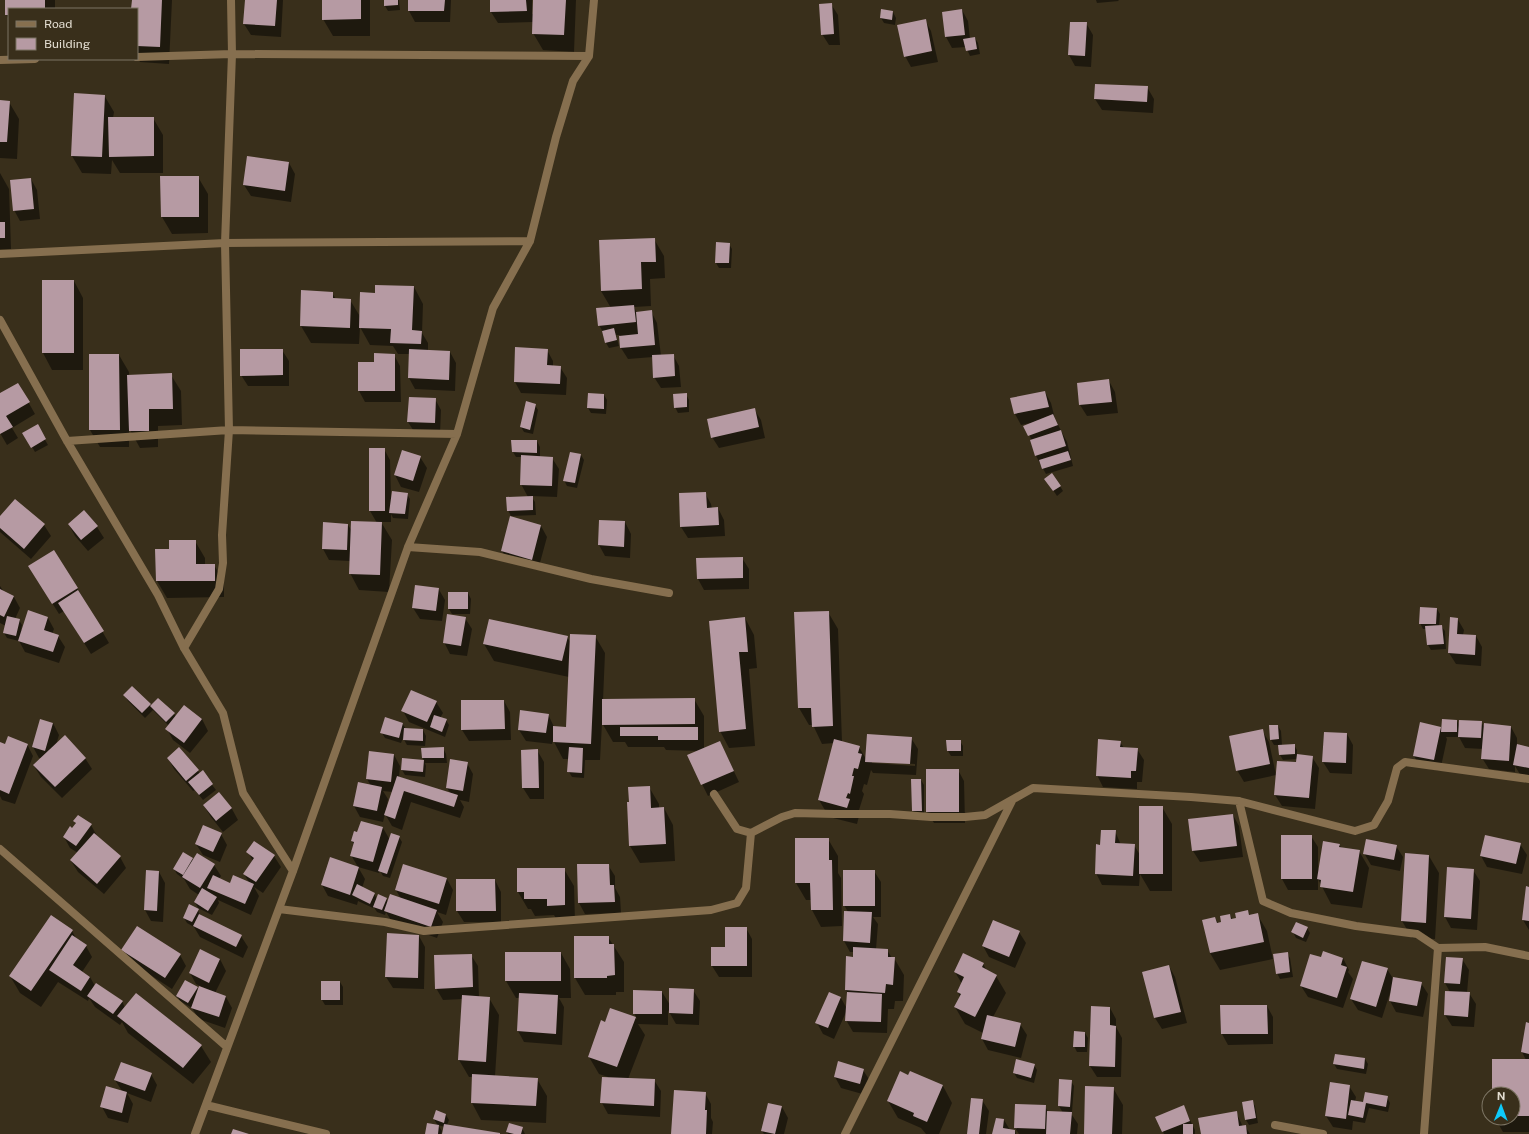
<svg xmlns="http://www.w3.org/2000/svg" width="1529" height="1134" font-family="'Public Sans',sans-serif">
<rect width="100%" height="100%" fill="#392f1b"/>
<path fill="#0007" fill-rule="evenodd" d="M6,0H55V9H9V20L6,14Z
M133,0H172L169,64L140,62L137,57V9H132Z
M246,0H283L281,37L251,35L244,24Z
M323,0H370V36H333L323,19Z
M385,0H399L400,10L388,11L385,6Z
M409,0H451L450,22H415L409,11Z
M490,0H532V14H534V0H576L574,52L543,50L533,33V22L498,23L491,12Z
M1096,0H1118L1119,1L1097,3Z
M831,4L838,15L840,45H829L822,34Z
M962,10L968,21L970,39L975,38L978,43L980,54L970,56L966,47L952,48L946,37L943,13Z
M893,12L896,18L895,25L884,23L881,18Z
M925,20L931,31L938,62L911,67L905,56Z
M1086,23L1093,35L1091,67L1075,66L1069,55Z
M1147,87L1154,99L1153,113L1102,110L1095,99Z
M104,95L114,112L113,118H153L163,135V173H120L112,160L111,174L82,173L72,156Z
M0,101L9,102L19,119L17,159L0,158Z
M289,163L295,174L291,202L251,196L244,185Z
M0,173L9,189L11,249H0Z
M198,177L208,194V233L172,234L162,217Z
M31,179L37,190L40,219L20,221L14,210Z
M654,239L664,256L665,278L650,279L651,306L634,307L637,313L651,311L657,323L661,356L673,355L679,366L681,387L661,388L654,377L653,357L628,359L621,348L620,335H616L619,346L609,348L606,343L604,334L599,325L611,308L601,291Z
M729,244L732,249L731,268H719L716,263Z
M74,281L83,298V370H52L43,353Z
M414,287L423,304L422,333L428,343V351L450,352L456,363L455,391L415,389L409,378L410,354H398L393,346L370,345L360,327L359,344L311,343L301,326L332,293L336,299L350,300L361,318L376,294Z
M282,350L289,361V386H248L241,375Z
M547,350L553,361V366L560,367L567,378L566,395L521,393L515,382Z
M90,355H119L129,372V376L171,375L181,391L182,425L158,426V447L140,448L129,428V447H100L90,430Z
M394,355L400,366L401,402H365L359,391L375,363Z
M1109,381L1115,392L1118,413L1087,416L1080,405Z
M18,384L35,414L12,428L18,438L7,445L0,433V394Z
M1045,392L1051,403L1055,419L1067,442L1073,466L1046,474L1036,456L1032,441L1025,426L1031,424L1030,423L1021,425L1015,414Z
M686,394L689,400V412L678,413L675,407Z
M604,395L607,400L606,414L591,413L588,408Z
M435,399L441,410L440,434L415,433L408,422Z
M535,405L538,410L533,434L524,432L521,427Z
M754,409L761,420L765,438L719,448L712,437Z
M37,426L48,445L35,452L24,433Z
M512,441H537L540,447V457L552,458L559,469L557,497L531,496L535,502L536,515L511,516L508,510L528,497L521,484L522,457H516L513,452Z
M370,449H384L390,460L391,498L407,494L410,499L408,519L393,518L391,514V522H381L392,540L389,592L359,590L350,573V561L329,560L323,549L348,525L352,531L377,523L370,511Z
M403,452L420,457L427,468L419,492L401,487L395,475Z
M581,455L584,460L577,488L567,486L564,480Z
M1049,484L1060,486L1063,491L1057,496Z
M705,493L711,504L712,509L718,508L724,520L725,536L688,538L681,527Z
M15,500L44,525L51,536L31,559L0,532V518Z
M84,512L97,527L104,538L88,551L75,536L69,525Z
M625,522L631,534L630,558L605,556L599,545Z
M541,526L547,537L538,570L508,562L502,551Z
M195,541L205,558V565H214L224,582V597L167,598L157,581L156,550H170Z
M742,558L749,569V589L704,590L698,579Z
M36,577L77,588L109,643L91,654L64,611L59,614Z
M0,586L4,592L14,597L20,608L15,619L19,620L22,625L21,630L48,618L54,629L52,634L58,636L65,647L59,663L25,652L19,641L7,638L4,633L6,626L0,623Z
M438,588L445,600L442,621L420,619L413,608Z
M468,593L471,599L470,614H452L449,609Z
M1437,609L1440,614L1439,626H1441L1445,631L1446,649L1431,650L1428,645L1426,629H1423L1420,623Z
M828,612L838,629L842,742L859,747L866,759L911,738L918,749L916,775L873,773L871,770L867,785L864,784L862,791L864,794L859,810H857V812L859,816L857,824L829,817L819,800L834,743L822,744L813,725H809L799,708ZM872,761L915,764V766L872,763Z
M465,618L472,629L467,656L450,654L444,642Z
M745,618L754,635L757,668L749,669L755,746L729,748L720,731Z
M1451,618H1457L1464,630L1463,635L1476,636L1482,647L1481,666L1456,664L1449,653Z
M595,636L605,653L603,700L694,699L704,716V749L720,742L739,782L708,796L702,784L701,751L666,750L664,747H628L625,742H613L602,723L600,760H585L584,778L572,777L569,772V759H563L553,740L552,744L526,741L519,730L548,714L554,727L567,728L569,677L494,661L484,644L567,637L571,643Z
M125,696L174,714L176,717L202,719L208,731L190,753L173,740L167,729L169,726L153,710L145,718L128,701Z
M504,701L510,712L511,740L469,741L462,730Z
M436,702L443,713L440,718L446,720L449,725L445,737L409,722L403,711Z
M1457,721L1459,725L1481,722L1485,728L1511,727L1517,738V745L1529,748V777L1521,776L1515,766V772L1489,769L1482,758L1483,749L1465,748L1459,737H1446L1447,739L1440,771L1420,767L1414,756L1441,728L1442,730Z
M53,723L59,735L56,745L85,758L92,769L62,798L41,777L34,766L42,758H39L33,747Z
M402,723L406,729L423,730L426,736L425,746L407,745L403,738L401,743L385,738L382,733Z
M1278,726L1281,731L1282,745H1294L1297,750V755L1312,757L1319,768L1315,809L1282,806L1275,795L1297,763V759L1283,760L1280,755L1279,745H1274L1271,740Z
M1262,730L1269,742L1276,775L1244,782L1237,770Z
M1324,733L1347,734L1353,745L1352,774L1330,773L1323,762Z
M947,741H960L963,746V756H951L948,751Z
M1120,742L1124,748L1137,749L1144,760L1142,782H1137V789L1103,787L1097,775Z
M0,743L6,746L27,744L33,756L15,804L2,800L0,796Z
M443,748L446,754L447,763H425L426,766L425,777L405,775L402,770L403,759L424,761L423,758L422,749Z
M537,750L544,762V799H530L523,788Z
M394,755L400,766L399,777L451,794L447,788L451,761L467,763L473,774L469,802L460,800L464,807L460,818L411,802L402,830L392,826L385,814L383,822L360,817L354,806L371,786L367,779ZM383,791L393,792L388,807L387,806L388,799Z
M168,758L198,771L200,774L202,772L216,790L203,800L195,790L193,791L174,769Z
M958,770L964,781L965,823H934L927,812Z
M921,780L924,785V816H916L913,811Z
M649,787L659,804V808H664L673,825L675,861L640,863L630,846L628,803Z
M219,794L232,809L238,820L223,832L211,817L204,806Z
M1162,807L1172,824V891H1150L1140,874L1139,886L1102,885L1096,873L1101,846L1115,831L1121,845H1134L1140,855Z
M1233,815L1239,826L1243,857L1200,862L1193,851L1190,820Z
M75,821L91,825L97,836L120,857L126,868L104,894L78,872L71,861L78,853L70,848L64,837L76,825Z
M361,822L383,828L390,840L399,837L402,842L390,878L383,876L380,871L379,873L358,867L365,879L362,888L374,894L377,899H386L388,902L401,899L396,890L403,866L447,879L453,890L446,915L437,912L443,922L437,938L392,922L386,912L385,915L377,912L373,906V908L358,901L357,905L328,896L322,885L358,867L351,855L354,845L352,841L358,833Z
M221,834L227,845L220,862L203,855L196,844Z
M1311,836L1318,847V870L1339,845L1342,848L1359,851L1369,868L1362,908L1331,904L1318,879V890H1288L1282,879Z
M796,839H828L838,856V873L841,878L842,926L821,927L812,910V900H806L796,883Z
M254,843L274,856L281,867L263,893L254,887L259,896L251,915L218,900L219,903L212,915L198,908L195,902L199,895L190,889L184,879L177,874L174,869L192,859L194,861L198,855L214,865L221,876L219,879L230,884H250L244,874L253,861L248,852Z
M1520,844L1527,855L1522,874L1487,867L1481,856Z
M1396,846L1403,857L1400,871L1371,865L1364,853Z
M1429,856L1439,873L1435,939L1412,938L1402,921Z
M608,865L615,876V888L620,897L621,913L585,914L579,903Z
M564,869L574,886L575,922H558L554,915L535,916L531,909H528L518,892Z
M1473,870L1480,881L1477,930L1451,928L1445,917Z
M874,871L881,882V917H873L878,924L876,949L887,950L892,958H894L904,975L903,1001H895L894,1009H888L887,1033L853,1032L846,1020L847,1010L834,1039L823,1034L817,1023L829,993L841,998L847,1009L848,994L846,990L847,958H854V952H850L844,941L848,912L844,905Z
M159,872L165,883L163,922L151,921L145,910Z
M495,880L501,892V922H464L457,911Z
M1529,888V930L1523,920Z
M198,910L200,916L241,936L248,947L243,958L200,937L194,927L187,923L184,918Z
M1248,911L1250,916L1257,914L1267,931L1273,959L1220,970L1210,953L1204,920L1215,918L1218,923H1223L1230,915L1233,920L1237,919Z
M746,928L752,939V977H719L712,966V948H726Z
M1307,928L1310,933L1306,942L1296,938L1293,932Z
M72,931L77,940L86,946L92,957L82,972L90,977L95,986L122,1001L125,1008L201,1046L211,1062L193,1084L128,1033L122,1022L120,1025L95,1007L89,998L88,1001L58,982L41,1007L20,993L10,976Z
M1019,932L1026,943L1015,968L989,957L983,946Z
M419,936L425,947L424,989L393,988L386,977Z
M575,937H608L624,962V992H616V995H585L575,978Z
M122,950L180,955L186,966L172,989L129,961Z
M506,953H561L570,969L571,998H559L564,1007L562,1045L524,1042L518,1031L520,998H516L506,981Z
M1287,953L1290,958L1293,977L1280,979L1277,973Z
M471,955L478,966L479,998H489L499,1015L495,1076L537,1079L547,1096L546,1123L481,1120L472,1103L473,1077H469L459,1060L463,999L443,1000L436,988Z
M1321,958H1343L1349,970L1348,972L1353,979L1343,1008L1308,997L1301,986Z
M220,959L226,971L215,993L226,997L232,1008L225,1028L199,1019L192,1008L180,1001L177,996L197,988L198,990L203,989L204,988L196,984L190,973Z
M1462,959L1469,970L1467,993H1469L1476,1004L1474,1027L1452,1026L1445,1015L1450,992L1445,983Z
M983,964L987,971L996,976L1006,993L993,1017L1020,1024L1027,1035L1021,1058L988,1050L982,1039L983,1033L965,1024L955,1007L960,997L958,992L962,984L955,972Z
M1169,966L1175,977L1187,1023L1162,1029L1155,1018L1144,972Z
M1387,969L1394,980L1421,983L1428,994L1423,1017L1396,1012L1390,1001L1391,993H1390L1382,1018L1358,1010L1351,999Z
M340,982L343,987V1005H325L322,1000Z
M693,990L700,1001L699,1025L676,1024L668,1010V1025L638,1024L645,1035L628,1079L654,1080L661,1091L660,1117L608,1114L602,1103L608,1077L599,1074L589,1057L611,1009L637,1019L634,1013L662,992L670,1005Z
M1267,1006L1273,1017V1044L1228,1045L1222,1034Z
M1110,1008L1116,1019V1027L1122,1038L1121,1077H1097L1090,1066Z
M1529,1024V1132H1503L1495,1118H1513V1094H1493L1526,1060L1522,1052Z
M1085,1033L1088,1038L1087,1052H1077L1074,1046Z
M1365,1059L1368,1064L1366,1074L1337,1069L1334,1064Z
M1017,1061L1034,1065L1037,1070L1034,1083L1017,1078L1014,1073Z
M863,1070L870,1081L866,1095L841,1088L835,1077Z
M910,1072L943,1086L952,1103L939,1134H926L921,1128L898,1118L888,1101Z
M151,1074L157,1085L151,1102L127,1093L133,1104L128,1123L108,1118L102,1107L122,1091L115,1080Z
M1071,1081L1074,1086L1072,1112H1070L1078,1124L1077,1134H1019L1015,1128L1045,1106L1048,1112L1063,1113L1059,1106Z
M1331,1083L1349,1086L1356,1097L1355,1102L1364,1104L1387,1097L1390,1103L1388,1112L1369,1108L1365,1123L1353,1121L1352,1130L1333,1127L1326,1116Z
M1113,1088L1123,1105L1122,1134H1085Z
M705,1093L711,1104V1118L713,1122L712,1134H672Z
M982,1100L989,1111L986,1134H968Z
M1252,1101L1255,1106L1258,1123L1249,1125L1246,1120L1243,1103Z
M1183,1106L1195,1130V1134H1164L1157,1117Z
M782,1107L788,1118L784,1134H764L762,1131Z
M1236,1112L1243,1127L1245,1126L1250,1134H1202Z
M446,1115L449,1120L447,1125L500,1134H443L445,1127L438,1125L442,1131L441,1134H426L438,1126L434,1119Z
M996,1119L1004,1120L1010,1130L1015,1131L1016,1134H993Z
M522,1128L525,1134H508L507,1132Z"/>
<path fill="#b69aa3" d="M5,0H45V9H9V15H5Z
M132,0H162L160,47L137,46V9H131Z
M245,0H277L275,26L243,24Z
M322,0H361V19L322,20Z
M384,0H398V5L384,6Z
M408,0H445L444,11H408Z
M490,0H526L527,11L490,12Z
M533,0H566L564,35L532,34Z
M832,3L834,34L821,35L819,4Z
M881,9L893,11L892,20L880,18Z
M962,9L965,35L945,37L942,12Z
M926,19L932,51L904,57L897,25Z
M1070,22H1087L1085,56L1068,55Z
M975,37L977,49L966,51L963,39Z
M1095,84L1148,86L1147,102L1094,99Z
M74,93L105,95L102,157L71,156Z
M0,100L10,101L7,142H0Z
M108,117H154V156L109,157Z
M247,156L289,162L285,191L243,185Z
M160,176H199V217H161Z
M31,178L34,209L13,211L10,180Z
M0,222H5V238H0Z
M655,238L656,262H641L642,289L601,291L599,240Z
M716,242L730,243L729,263H715Z
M42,280H74V353H42Z
M375,285L414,286L412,330L422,331L421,344L390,343L391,329L359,328L360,292L375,293Z
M301,290L333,292V298L351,299L350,328L300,326Z
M634,305L636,322L598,326L596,308Z
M652,310L655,345L620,348L619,336L638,334L636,312Z
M614,328L617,340L605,343L602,331Z
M515,347L548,349L547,365L561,366L560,384L514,382Z
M240,349H283V375L240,376Z
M409,349L450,351L449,380L408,378Z
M374,353L395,354V391H358V362H374Z
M89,354H119L120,430H89Z
M674,354L675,376L653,378L652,355Z
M172,373L173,409H149V431H129L127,375Z
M1109,379L1112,402L1079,405L1077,383Z
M18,383L30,402L6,416L13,427L0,434V393Z
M1045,391L1049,407L1014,414L1010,398Z
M588,393L604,394V409L587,408Z
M687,393V407L674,408L673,394Z
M409,397L436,398L435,423L407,422Z
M526,401L536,404L530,430L520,427Z
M755,408L759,427L711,438L707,419Z
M1053,414L1058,425L1028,436L1023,426Z
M38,424L46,439L31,448L22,433Z
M1061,430L1066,446L1035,456L1030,440Z
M511,440H537V453L512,452Z
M369,448H385V511H369Z
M402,450L421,456L413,481L394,475Z
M1068,451L1071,460L1042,469L1039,460Z
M570,452L581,454L575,483L563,481Z
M521,455L553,457L552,486L520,485Z
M1052,473L1061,486L1053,491L1044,479Z
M392,491L408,493L405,514L389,513Z
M706,492L707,508L718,507L719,525L680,527L679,493Z
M533,496V510L507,511L506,497Z
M15,499L45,524L24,549L0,528V516Z
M84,510L98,526L81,540L68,524Z
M510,516L541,525L532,560L501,551Z
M599,520L625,521L624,547L598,545Z
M351,521L382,522L380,575L349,574Z
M323,522L348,524L347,550L322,549Z
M169,540H196V564H215V581H156L155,549H169Z
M54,550L78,588L52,604L28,566Z
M743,557V578L697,579L696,558Z
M415,585L439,588L436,611L412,608Z
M0,589L14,596L4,617L0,615Z
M78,590L104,631L84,643L58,603Z
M448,592H468V609H448Z
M1420,607L1437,608L1436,624H1419Z
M28,610L48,617L44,630L59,635L53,652L18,641Z
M829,611L833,726L812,727L811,708H798L794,612Z
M447,614L466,617L461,646L443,643Z
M7,616L20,619L16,636L3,633Z
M745,617L748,652H739L746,729L719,732L709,621Z
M1450,617L1458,618L1457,634L1476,635L1475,655L1448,653Z
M489,619L568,636L562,661L483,644Z
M1442,625L1444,644L1427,645L1425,626Z
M570,634L596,635L591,744L553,742V726L566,727Z
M132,686L151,704L142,713L123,695Z
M411,690L437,701L427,722L401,711Z
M158,698L175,713L166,722L150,706Z
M695,698V724L602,725V699Z
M461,700H504L505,729L461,730Z
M184,705L202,719L184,743L165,729Z
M520,710L549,714L546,733L518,730Z
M434,715L447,719L442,732L430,727Z
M385,717L403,723L399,738L380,733Z
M40,719L53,723L45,751L32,747Z
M1442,719L1457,720V732H1441Z
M1459,720L1482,721L1481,738L1458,737Z
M1420,722L1441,727L1434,760L1413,756Z
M1484,723L1511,726L1509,761L1481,759Z
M1269,725H1278L1279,739L1270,740Z
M620,727H698V740H658V736H620Z
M404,728L423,729V741L403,740Z
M1263,729L1270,764L1236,771L1229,736Z
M1324,732L1347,733L1346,763L1322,762Z
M867,734L912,737L910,764L865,762Z
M65,735L86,758L55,787L33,765Z
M8,736L28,744L9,794L0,790V742L5,744Z
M834,739L860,746L858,753L862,754L858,769L854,768L852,776H854L850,794L848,793L846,798L850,799L847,808L818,800Z
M1098,739L1121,741L1120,747L1138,748L1136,771H1131V778L1096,776Z
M946,740H961V751H947Z
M720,741L734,771L701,785L687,755Z
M1295,744V754L1279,755L1278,745Z
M1517,744L1529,747V768L1513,765Z
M179,747L199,770L186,781L167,758Z
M444,747V758H422L421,748Z
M569,747L583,748L582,773L567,772Z
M538,749L539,788H522L521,750Z
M369,751L394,754L391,782L366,779Z
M1297,754L1313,756L1309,798L1274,795L1277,761L1296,762Z
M402,758L424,760L423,772L401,770Z
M450,759L468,762L463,791L446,788Z
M926,769H959V812H926Z
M203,770L213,784L199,795L188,782Z
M397,776L458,795L454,807L404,791L395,819L384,815Z
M911,779H921L922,811H912Z
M358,782L382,787L377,811L353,806Z
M650,786L651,808L664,807L666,844L629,846L627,802H629L628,787Z
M219,792L232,808L216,821L203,805Z
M1139,806H1163V874H1139Z
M1233,814L1237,846L1192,851L1188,819Z
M78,815L92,824L76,846L63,837L70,826L72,828L76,823L73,821Z
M361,821L383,827L373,862L350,856L354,842L351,841L354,831L357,832Z
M203,825L222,833L213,852L195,844Z
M1101,830H1116L1115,843L1135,844L1133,876L1095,874L1096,844L1100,845Z
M94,833L121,856L97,884L70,860Z
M391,833L400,836L387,874L378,871Z
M1281,835H1312V879H1281Z
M1485,835L1521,843L1516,864L1480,856Z
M795,838H829V860H832L833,910H811L810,883H795Z
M1366,839L1397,845L1394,860L1363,854Z
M254,841L275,855L256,882L243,874L254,858L246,852Z
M1323,841L1340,844L1339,847L1360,850L1353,892L1320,887L1321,880L1317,879Z
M183,852L193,858L183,875L173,869Z
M197,853L215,864L200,888L182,877Z
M1405,853L1429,855L1426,923L1401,921Z
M330,857L359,867L350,895L321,885Z
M403,864L447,878L439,904L395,890Z
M577,864H609L610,885H614L615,902L578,903Z
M1447,867L1474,869L1471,919L1444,917Z
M517,868H565V905L547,906V899H524V892H517Z
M146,870L159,871L157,911L144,910Z
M843,870H875V906H843Z
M213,875L230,883L233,875L254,884L245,904L207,888Z
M456,879H495L496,911H456Z
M357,884L375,893L370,904L352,895Z
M1526,886L1529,887V921L1522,920Z
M202,888L217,897L208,911L194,902Z
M378,894L387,898L382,910L373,907Z
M390,894L437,910L431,927L384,911Z
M189,904L199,909L192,922L183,918Z
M1248,910L1249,915L1258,913L1264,942L1210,953L1202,920L1215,917L1217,923L1221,922L1220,916L1230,914L1231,919L1236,918L1235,913Z
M844,911L872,912L870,943L843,941Z
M199,914L242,935L236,947L193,926Z
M51,915L73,930L31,991L9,976Z
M993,920L1020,931L1009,957L982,946Z
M1296,922L1308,927L1303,938L1291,932Z
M137,926L181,954L165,978L121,950Z
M725,927H747V966H711V947H725Z
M387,933L419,935L418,978L385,977Z
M72,935L87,945L73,965L90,977L81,991L49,970Z
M574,936H609V944H614L615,975L607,976V978H574Z
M853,947L888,949V957H895L893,985L886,984L885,993L845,990L846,956L853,957Z
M200,949L220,959L209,983L189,973Z
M1323,951L1343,958L1341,965L1347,967L1337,998L1300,986L1310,954L1321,957Z
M505,952H561V981H505Z
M1288,952L1290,972L1276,974L1273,954Z
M963,953L984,963L982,967L997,975L975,1017L954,1007L961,994L957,992L964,977L954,972Z
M472,954L473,987L435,989L434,955Z
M1446,957L1463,958L1460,984L1444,983Z
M1362,961L1388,968L1376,1007L1350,999Z
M1169,965L1181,1012L1154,1018L1142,972Z
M1393,977L1422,982L1417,1006L1389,1001Z
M185,980L198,987L188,1003L176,996Z
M321,981H340V1000H321Z
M96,983L123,1001L113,1014L87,996Z
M199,986L226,996L219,1017L191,1008Z
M669,988L694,989L693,1014L669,1013Z
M633,990L662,991V1014H633Z
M1445,991L1470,992L1468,1017L1444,1015Z
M829,992L841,997L828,1028L815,1023Z
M847,992L882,994L881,1022L845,1021Z
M136,993L202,1045L183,1068L117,1016Z
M519,993L558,995L556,1034L517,1031Z
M462,995L490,997L486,1062L458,1060Z
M1220,1005H1267L1268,1034H1221Z
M1091,1006L1110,1007V1025L1116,1026L1115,1067L1089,1066Z
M610,1008L636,1017L617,1067L588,1057L601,1020L605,1022Z
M987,1015L1021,1023L1015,1047L981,1039Z
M1526,1022L1529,1023V1054L1521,1052Z
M1074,1031L1085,1032V1047H1073Z
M1335,1054L1365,1058L1364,1069L1333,1064Z
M1016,1059L1035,1064L1031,1078L1013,1073Z
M1492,1059H1529V1116H1513V1094H1492Z
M838,1061L864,1069L860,1084L834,1077Z
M121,1062L152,1073L145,1091L114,1080Z
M900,1071L908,1075L910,1071L943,1085L927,1122L913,1116L914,1113L887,1101Z
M472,1074L538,1078L536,1106L471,1103Z
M602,1077L655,1079L654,1106L600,1103Z
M1059,1079L1072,1080L1070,1107L1058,1106Z
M1330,1082L1350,1085L1346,1119L1325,1116Z
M106,1086L127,1092L122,1113L100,1107Z
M1085,1086L1114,1087L1112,1134H1084Z
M674,1090L706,1092L705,1110H707L706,1134H671Z
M1365,1092L1388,1096L1386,1107L1366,1103L1363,1118L1348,1115L1351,1100L1363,1102Z
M971,1098L983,1099L979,1134H967Z
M1253,1100L1256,1118L1245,1120L1242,1102Z
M768,1103L782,1106L775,1134L761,1131Z
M1015,1104L1046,1105L1045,1129L1014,1128Z
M1184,1105L1190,1121L1162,1132L1155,1117Z
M436,1110L446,1114L444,1123L433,1119Z
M1047,1111L1072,1112L1070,1134H1046Z
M1237,1111L1239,1126L1246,1125L1247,1134H1201L1198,1118Z
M996,1118L1004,1119L1003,1128L1015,1130V1134H992Z
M427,1123L439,1125L438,1134H425Z
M509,1123L523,1127L521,1134H514L506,1132Z
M444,1124L500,1133V1134H442Z
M1183,1124H1193V1134H1183Z
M233,1129L249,1134H231Z"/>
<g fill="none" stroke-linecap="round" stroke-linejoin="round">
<path stroke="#866f4f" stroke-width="8" d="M137,57L232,54L589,56
M0,60L35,59
M0,254L225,243L530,241
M0,320L67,441L158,595L184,648L223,713L243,793L293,871
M67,441L229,430L457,434
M408,547L480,552L591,579L669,593
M184,648L219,589L223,563L222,535L229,430L225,243L232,54L231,0
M714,794L737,829L751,833L782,817L795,813L834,814H890L931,817H965L985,815L1033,788L1191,797L1239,801L1355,831L1374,825L1388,801L1397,768L1405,762L1529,779
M1239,801L1263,901L1291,913L1356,926L1417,934L1438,948L1485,947L1529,956
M0,849L227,1047
M279,909L385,922L424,931L711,910L737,903L746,888L751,833
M206,1105L326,1134
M1275,1125L1323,1134
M195,1134L293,871L408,547L457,434L493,308L530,241L556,137L573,81L589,56L594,0
M845,1134L1012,801
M1424,1134L1438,948"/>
</g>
<rect x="8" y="8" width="130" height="52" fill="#392f1b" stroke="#7d7564"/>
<rect x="16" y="21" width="20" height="6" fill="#866f4f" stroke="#7d7564"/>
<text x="44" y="28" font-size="12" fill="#e3ddd1">Road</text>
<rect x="16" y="38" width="20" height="12" fill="#b69aa3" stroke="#7d7564"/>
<text x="44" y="48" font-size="12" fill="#e3ddd1">Building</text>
<g transform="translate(1501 1106) rotate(1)"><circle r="19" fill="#392f1b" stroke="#7d7564"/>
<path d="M0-3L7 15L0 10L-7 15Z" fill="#0ecafa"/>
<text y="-6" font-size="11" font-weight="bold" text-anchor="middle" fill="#e3ddd1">N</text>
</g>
</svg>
